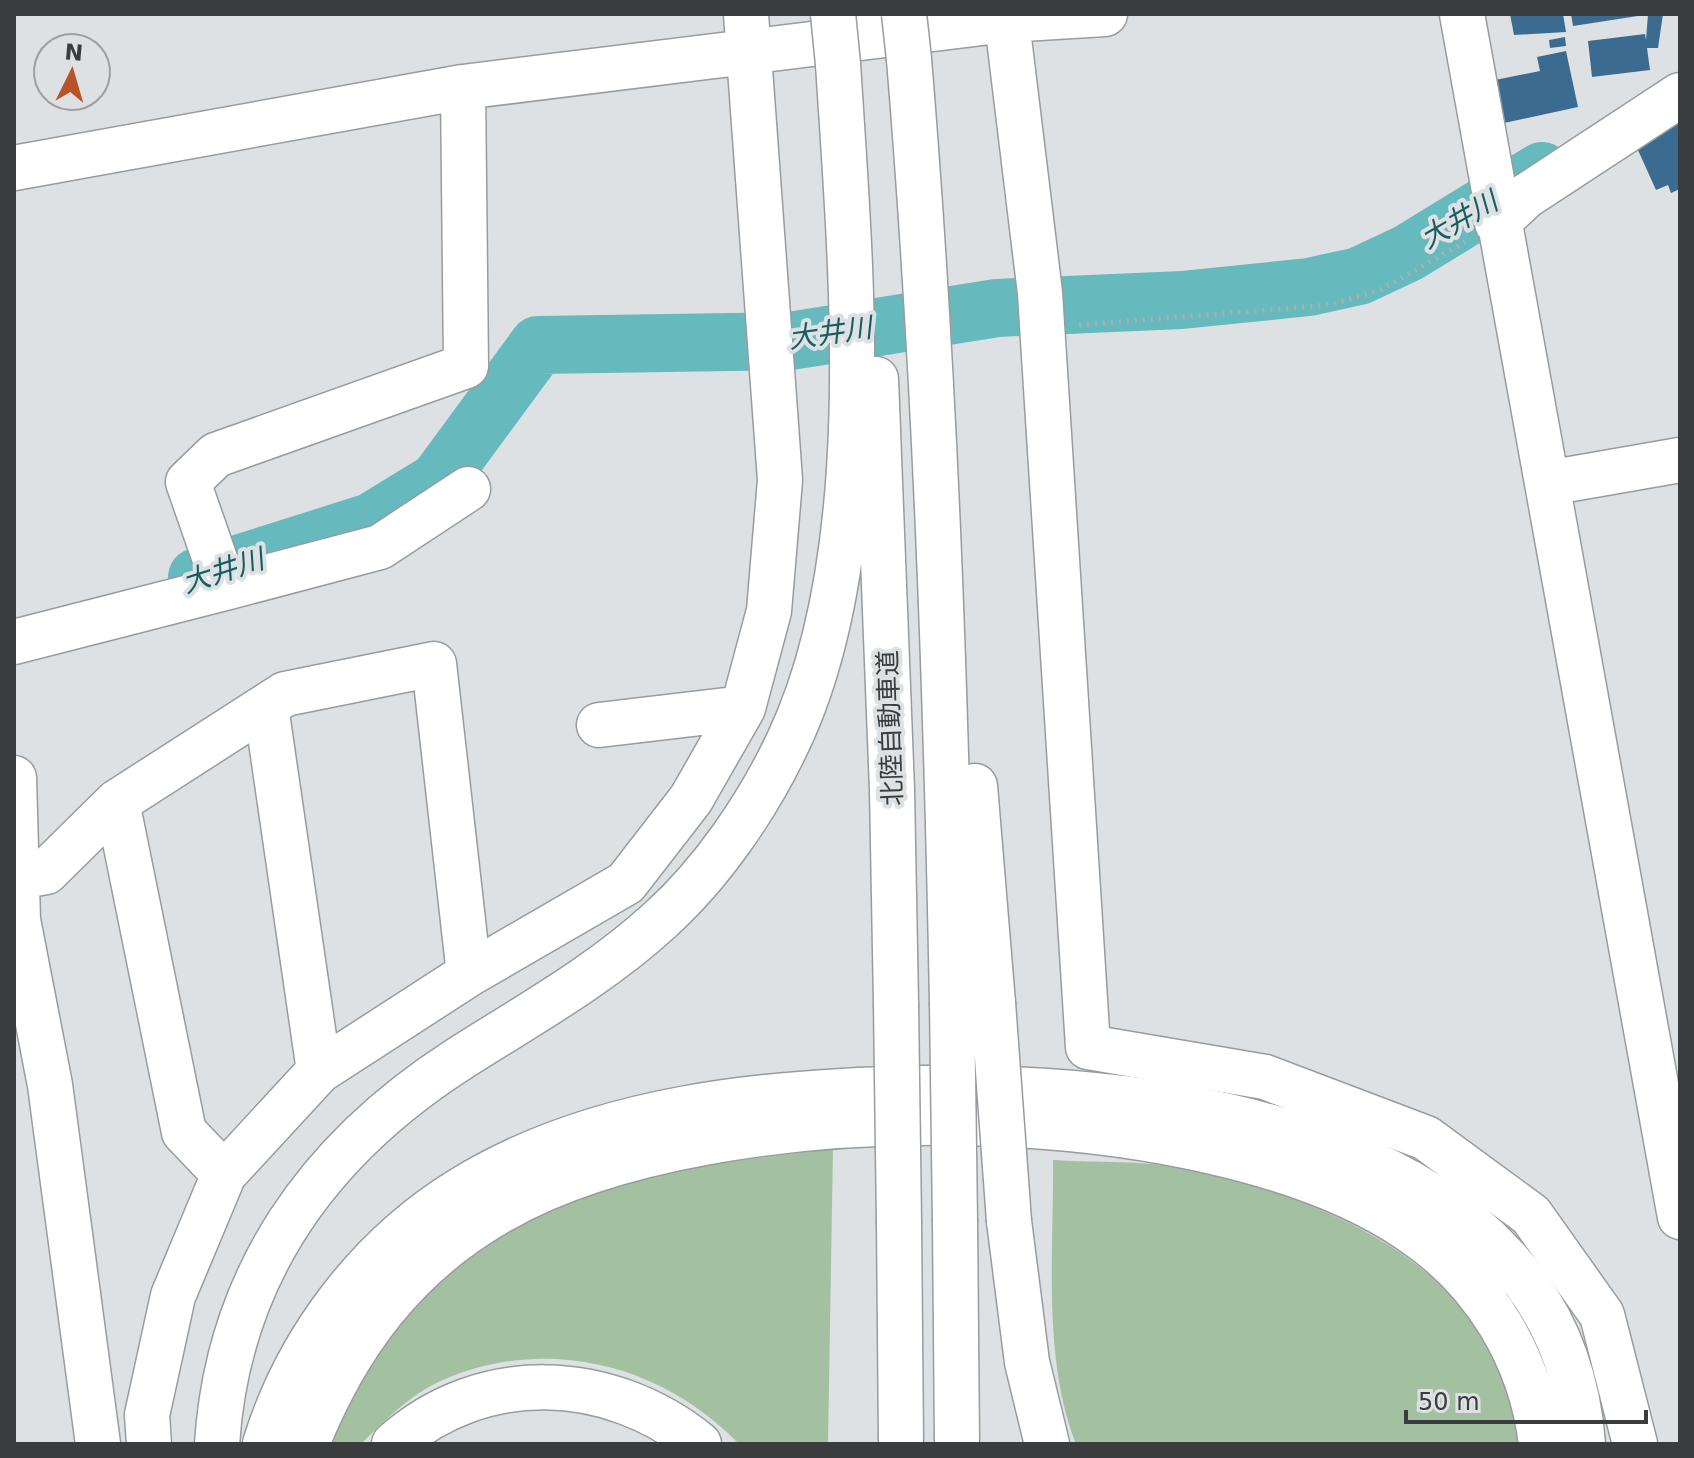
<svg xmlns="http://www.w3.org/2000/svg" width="1694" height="1458" font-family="'DejaVu Sans','Noto Sans JP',sans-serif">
<rect width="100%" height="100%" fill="#dde1e4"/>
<path fill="#a3c1a1" d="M833,1148L828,1444H739C662,1364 546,1335 443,1380C412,1393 384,1421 361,1444H324L404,1309L478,1248L562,1203L662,1171Z
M1053,1160C1097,1163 1145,1160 1187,1169C1314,1196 1464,1256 1510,1390C1516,1406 1516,1427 1519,1444H1076C1042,1357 1054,1251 1053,1160Z"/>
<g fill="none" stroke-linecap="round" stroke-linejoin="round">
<path stroke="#66b9bd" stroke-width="58" d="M197,577L371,522L438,481L538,345L790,341L997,308L1182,300L1309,287L1359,276L1408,253L1542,171"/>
</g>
<path fill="#3b6b91" d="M1510,14H1563L1566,32L1514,35Z
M1571,14H1638V16L1573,26Z
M1648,14H1663L1658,48H1647L1650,70L1592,77L1588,41L1645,34L1646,40Z
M1565,37L1566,46L1550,48L1549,40Z
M1566,51L1578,107L1504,123L1495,80L1540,71L1537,57Z
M1680,118V189L1671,193L1668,185L1656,190L1633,139Z"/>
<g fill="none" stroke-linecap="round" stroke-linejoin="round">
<defs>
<path id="minor" d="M1006,14L1040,293L1088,1047L1265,1077L1426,1138L1531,1215L1602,1315L1635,1444
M1462,14L1680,1217
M14,168L463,87L1006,20L1105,14
M1497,223L1526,196L1680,95
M1548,483L1680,460
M225,588L380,547L468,489
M14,642L225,588L188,482L216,455L466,366L463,87
M266,707L319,1071
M599,725L743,708
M14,778L18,920L50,1085L98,1444
M17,877L46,872L117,802
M224,1174L184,1132L117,802L285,694L434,664L469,974
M149,1444L147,1415L173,1296L224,1174L319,1071L469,974L626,883L691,799L743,708L769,611L780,480L746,14"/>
<path id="highway" d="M909,59C935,373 946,688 952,1003
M876,379L892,790L896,1004
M975,786L993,1003
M1009,1221L1027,1362L1047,1444
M955,1222L957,1444
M899,1223L901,1444
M217,1444C228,1275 319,1149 459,1059C528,1015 599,976 660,920C712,873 758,806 788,742C878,553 851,269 838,64
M265,1444C297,1340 369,1246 462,1189C597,1106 768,1091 922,1088C1163,1084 1561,1133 1583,1444
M307,1444C347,1344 406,1264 502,1210C716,1089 1207,1092 1411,1231C1484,1280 1531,1358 1541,1444
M394,1444C482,1366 609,1371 699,1444"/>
</defs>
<use href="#minor" stroke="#989c9e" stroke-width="47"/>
<use href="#highway" stroke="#989c9e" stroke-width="47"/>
<path stroke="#abaeb1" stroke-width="5" stroke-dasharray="2 6" stroke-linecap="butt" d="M1079,325L1329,305L1380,290L1465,242"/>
<use href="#minor" stroke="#fff" stroke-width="44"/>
<use href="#highway" stroke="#fff" stroke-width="44"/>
<defs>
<path id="highway-bridge" d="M833,14L838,64
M904,14L909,59
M952,1003L955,1222
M993,1003L1009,1221
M896,1004L899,1223"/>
</defs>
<use href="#highway-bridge" stroke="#989c9e" stroke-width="47" stroke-linecap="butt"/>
<use href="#highway-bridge" stroke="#fff" stroke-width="44"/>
</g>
<g text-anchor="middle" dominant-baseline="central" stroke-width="8" stroke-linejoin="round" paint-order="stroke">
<g font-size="26" fill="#3a3c3d" stroke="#dde1e4">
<text transform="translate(890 728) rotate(-92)">北陸自動車道</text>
</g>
<g font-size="28" font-style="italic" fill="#175d60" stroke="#dde1e4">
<text transform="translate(1459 220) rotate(-30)">大井川</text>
<text transform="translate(830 333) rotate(-8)">大井川</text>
<text transform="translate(223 571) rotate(-18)">大井川</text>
</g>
</g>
<rect width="1694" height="1458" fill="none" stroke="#3a3c3d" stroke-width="32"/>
<g transform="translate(72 72) rotate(5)"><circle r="38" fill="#dde1e4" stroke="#9c9fa1" stroke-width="2"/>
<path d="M0-6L14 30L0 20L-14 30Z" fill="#b95229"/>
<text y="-12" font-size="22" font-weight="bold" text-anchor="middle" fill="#3a3c3d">N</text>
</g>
<path d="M1406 1410v12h240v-12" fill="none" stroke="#3a3c3d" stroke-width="4"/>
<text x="1418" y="1410" font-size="24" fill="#3a3c3d" stroke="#dde1e4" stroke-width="6" paint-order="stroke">50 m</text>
</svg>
